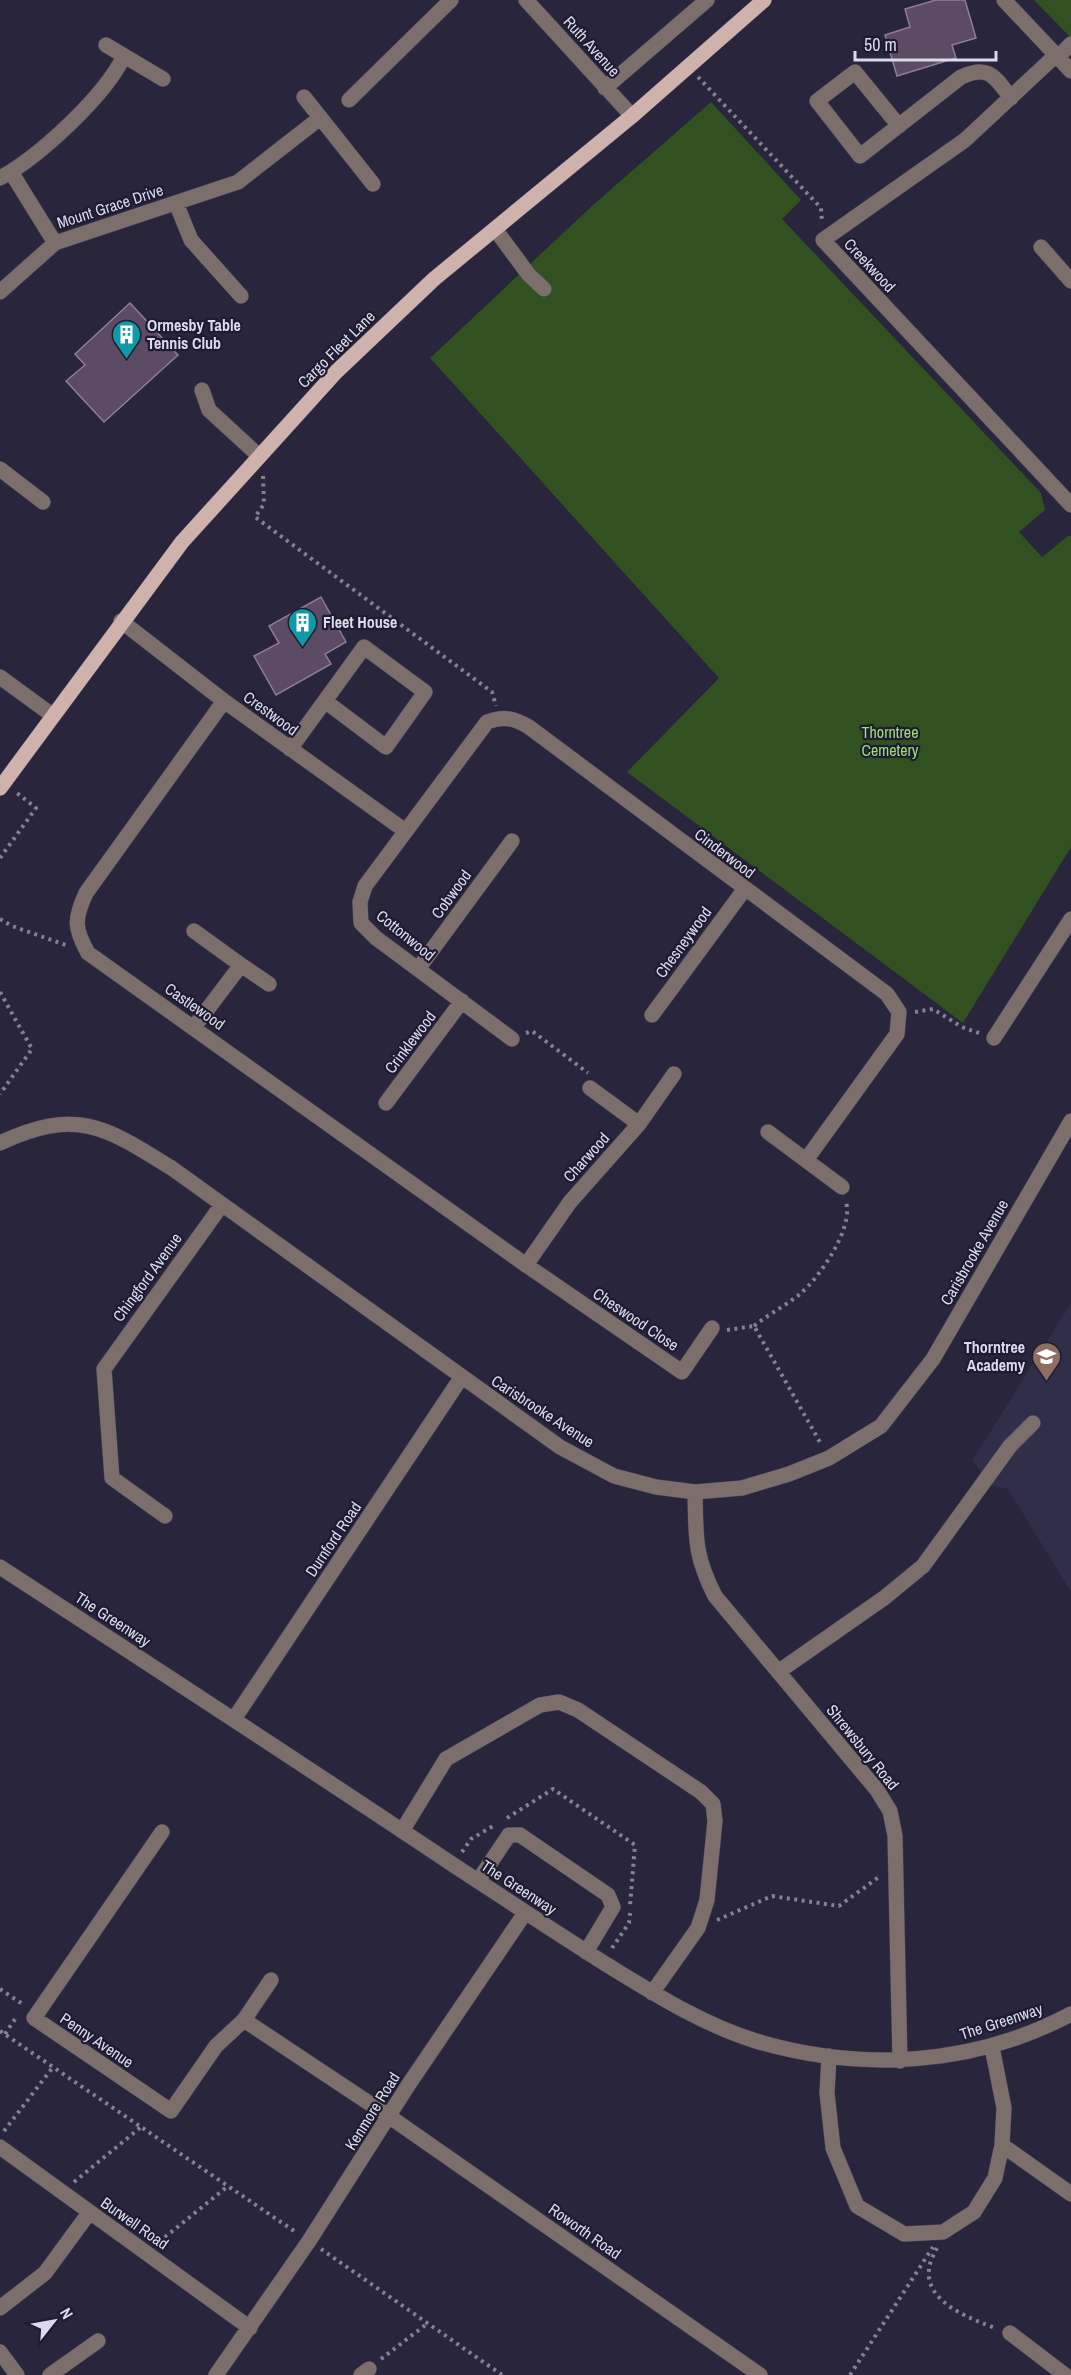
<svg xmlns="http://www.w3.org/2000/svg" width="1071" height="2375" font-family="'Archivo Narrow',sans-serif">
<rect width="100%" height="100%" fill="#28253c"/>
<path fill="#312e4a" d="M1071,1303V1592L1008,1489L993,1486L972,1461Z"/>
<path fill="#315120" d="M1034,0H1071V38Z
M711,102L801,200L782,219L1041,493L1045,510L1019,532L1042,557L1068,536H1071V847L963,1023L627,772L719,678L430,358L593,205Z"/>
<path fill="#5c4b62" stroke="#8f7d96" stroke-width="1.5" d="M936,0H965L976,38L952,45L956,58L897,76L885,35L910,27L905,9Z
M130,303L178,355L104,422L66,381L85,365L75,354Z
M321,597L346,642L325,654L331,664L276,695L254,656L279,643L269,626Z"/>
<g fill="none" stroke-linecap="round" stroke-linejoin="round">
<defs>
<path id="minor" d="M526,0L632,116
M1004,0L1071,71
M106,45L163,79
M1056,55L965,140L823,240L1071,505
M1058,57L1071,44
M605,88L707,0
M304,97L373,184
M349,100L451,0
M899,126L855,72L817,101L860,156L961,77C989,64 995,77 1011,98
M11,172L55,243
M0,178C39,157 105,96 124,56
M176,203L191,240L241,296
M495,229L529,275L544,289
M1041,247L1071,281
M0,292L55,243L238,182L320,118
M202,390L209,410L258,455
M0,469L43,502
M121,621L224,701L404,830
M0,677L52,715
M224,701L86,893C74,919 74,928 88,953L526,1265L682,1372L712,1328
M290,749L364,647L425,692L386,747L325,701
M194,931L241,965L194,1027
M241,965L269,984
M418,969L512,841
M652,1015L744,890
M994,1038L1071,919
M512,1039L376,938L361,923L360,902L365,886L487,722C504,716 514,718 529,727L887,994L899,1012L897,1034L806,1160
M386,1103L462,1001
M639,1124L674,1074
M768,1132L842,1187
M0,1143C77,1107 106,1127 173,1169L560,1447L614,1476L656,1487L695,1492L742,1488L789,1474L829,1458L881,1426L933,1359L1071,1121
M526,1265L570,1202L639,1124L590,1088
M695,1492C696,1537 694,1555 715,1596L877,1790L890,1811L895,1836L900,2061
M165,1516L112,1478L104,1369L221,1206
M0,1567C152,1666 304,1765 455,1866C505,1899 554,1931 604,1963C653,1993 701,2024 756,2041C861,2072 973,2066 1071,2014
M778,1672L884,1598L923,1566L1010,1446L1033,1423
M234,1719L461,1378
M402,1831L446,1759L540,1705L559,1702L578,1710L701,1792L713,1804L715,1821L707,1900L698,1928L652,1993
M162,1832L34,2018L171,2111L216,2046L244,2020L390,2117L760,2375
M478,1881L509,1835H520L608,1895L613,1907L586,1952
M244,2020L271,1980
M992,2047L1004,2108L1002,2145L1071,2194
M829,2056L827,2093L833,2148L857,2206L904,2234L943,2232L974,2212L995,2178L1002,2145
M0,2147L250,2328
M0,2308L45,2273L89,2213
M1010,2333L1065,2375
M0,2352L17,2375
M50,2375L98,2341
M216,2375L309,2241L409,2084L525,1913
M361,2375L369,2369"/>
<path id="major" d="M0,788L182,542L336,372L434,279L632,116L764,0"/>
</defs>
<use href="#minor" stroke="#454258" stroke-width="16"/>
<use href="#major" stroke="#454258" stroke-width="16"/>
<path stroke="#838194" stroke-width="4" stroke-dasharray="3 4.5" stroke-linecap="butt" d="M698,77L821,208L822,222
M263,476L264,504L255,517L492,692L496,706
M0,858L36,808L17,793
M0,919L12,926L66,945
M0,992L32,1049L0,1094
M915,1012L933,1009L962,1027L979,1033
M526,1033L532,1031L588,1073
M754,1326C769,1314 785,1306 800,1294C819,1278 854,1228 846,1202
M727,1330L754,1326L821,1444
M507,1818L553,1789L635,1845L630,1906
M462,1852L471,1839L495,1825
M717,1920L772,1896L839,1906L879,1877
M612,1948L629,1923L630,1913
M0,1989L24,2005
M0,2031L297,2233
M5,2034L17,2016
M4,2131L53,2067
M74,2182L141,2127
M159,2242L228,2186
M937,2248C934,2254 929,2263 929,2270C925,2302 971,2319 995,2328
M321,2249L502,2375
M381,2359L428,2323
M850,2375L933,2247"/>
<use href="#minor" stroke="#7c6e6a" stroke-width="15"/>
<use href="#major" stroke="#d0b2ac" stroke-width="15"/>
</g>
<defs>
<symbol id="building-pin" viewBox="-11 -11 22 30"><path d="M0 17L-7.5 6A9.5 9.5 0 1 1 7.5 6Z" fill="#0f9aa8" stroke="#1f1c32"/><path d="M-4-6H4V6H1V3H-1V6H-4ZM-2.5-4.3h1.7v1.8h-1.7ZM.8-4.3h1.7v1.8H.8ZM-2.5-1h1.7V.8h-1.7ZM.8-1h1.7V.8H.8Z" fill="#fff"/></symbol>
<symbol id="school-pin" viewBox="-11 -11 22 30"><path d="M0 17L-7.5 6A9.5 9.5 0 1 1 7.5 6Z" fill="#8d6e63" stroke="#1f1c32"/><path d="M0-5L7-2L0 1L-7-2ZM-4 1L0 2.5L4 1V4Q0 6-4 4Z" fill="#fff"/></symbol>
</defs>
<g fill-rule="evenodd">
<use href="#building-pin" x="110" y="318" width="33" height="45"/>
<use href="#building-pin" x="286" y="606" width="33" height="45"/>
<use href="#school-pin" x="1030" y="1340" width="33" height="45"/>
</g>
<g text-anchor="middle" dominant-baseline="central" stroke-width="4.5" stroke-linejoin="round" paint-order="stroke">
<g font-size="16" fill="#dbdaea" stroke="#1f1c32">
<text transform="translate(592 46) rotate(48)">Ruth Avenue</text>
<text transform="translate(110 206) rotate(-18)">Mount Grace Drive</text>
<text transform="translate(870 265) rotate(47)">Creekwood</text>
<text transform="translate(336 349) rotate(-45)">Cargo Fleet Lane</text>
<text transform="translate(271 713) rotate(36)">Crestwood</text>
<text transform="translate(725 853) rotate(37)">Cinderwood</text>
<text transform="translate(451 894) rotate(-54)">Cobwood</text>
<text transform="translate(406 935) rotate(39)">Cottonwood</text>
<text transform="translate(683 942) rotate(-54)">Chesneywood</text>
<text transform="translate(195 1006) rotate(35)">Castlewood</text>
<text transform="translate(410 1042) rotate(-53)">Crinklewood</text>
<text transform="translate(586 1157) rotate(-48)">Charwood</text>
<text transform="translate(974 1252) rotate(-60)">Carisbrooke Avenue</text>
<text transform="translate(147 1277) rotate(-54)">Chingford Avenue</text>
<text transform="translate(636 1319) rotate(34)">Cheswood Close</text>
<text transform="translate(543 1411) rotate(33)">Carisbrooke Avenue</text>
<text transform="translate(333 1539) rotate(-56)">Durnford Road</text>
<text transform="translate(113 1619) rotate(33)">The Greenway</text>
<text transform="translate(863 1747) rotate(51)">Shrewsbury Road</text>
<text transform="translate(519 1887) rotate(33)">The Greenway</text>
<text transform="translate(1001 2021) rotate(-18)">The Greenway</text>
<text transform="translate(97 2040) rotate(34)">Penny Avenue</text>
<text transform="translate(372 2111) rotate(-58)">Kenmore Road</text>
<text transform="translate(135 2223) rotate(35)">Burwell Road</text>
<text transform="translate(585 2231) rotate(35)">Roworth Road</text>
</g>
<g font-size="16" font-weight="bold" fill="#dbdaea" stroke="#1f1c32" text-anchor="start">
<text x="147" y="325">Ormesby Table<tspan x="147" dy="18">Tennis Club</tspan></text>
<text x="323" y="622">Fleet House</text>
<text x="1025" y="1347" text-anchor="end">Thorntree<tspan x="1025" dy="18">Academy</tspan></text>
</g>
<g font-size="16" fill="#9cdf7a" stroke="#1f1c32">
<text x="890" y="732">Thorntree<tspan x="890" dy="18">Cemetery</tspan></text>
</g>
</g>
<g transform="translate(54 2321) rotate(59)" stroke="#1f1c32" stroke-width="4.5" paint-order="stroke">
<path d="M0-4.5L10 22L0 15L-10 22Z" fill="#dbdaea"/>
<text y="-9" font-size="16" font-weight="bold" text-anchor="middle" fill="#dbdaea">N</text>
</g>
<path d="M855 51v9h141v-9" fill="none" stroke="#dbdaea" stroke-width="3"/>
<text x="864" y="51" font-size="18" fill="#dbdaea" stroke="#1f1c32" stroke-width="4.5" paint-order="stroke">50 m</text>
</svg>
